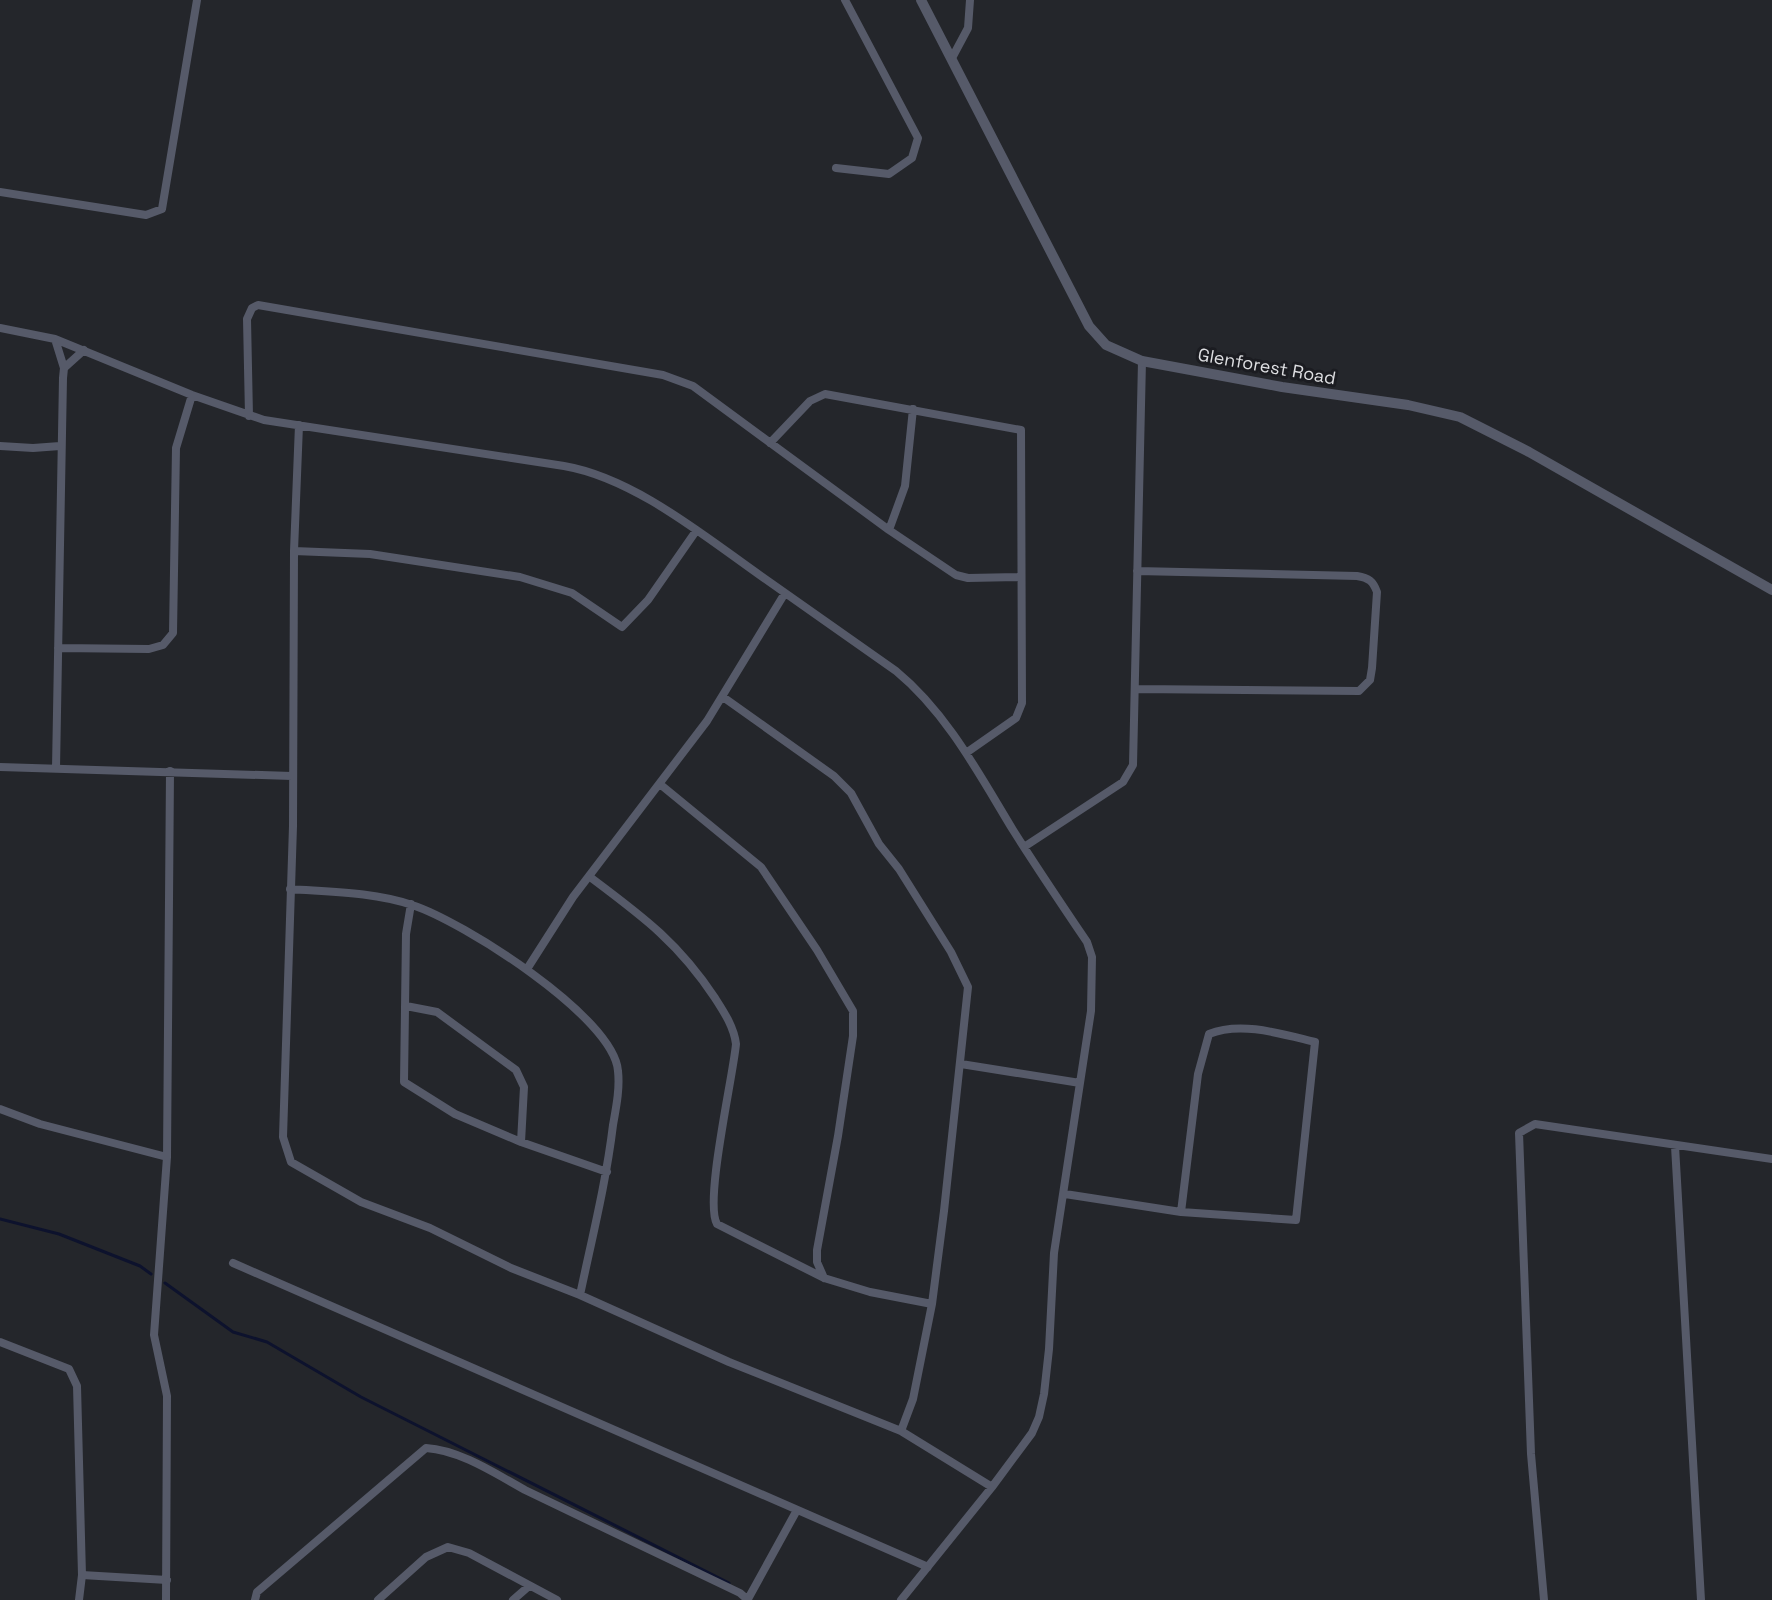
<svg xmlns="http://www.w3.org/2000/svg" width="1772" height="1600" font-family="'Space Grotesk',sans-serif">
<rect width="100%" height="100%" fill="#24262b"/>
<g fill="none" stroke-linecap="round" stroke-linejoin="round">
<path stroke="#0d122d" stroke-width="3" d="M0,1219L59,1234L140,1266L151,1274
M165,1283L233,1332L267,1342L361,1397L729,1583"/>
<path stroke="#565a69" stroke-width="8" d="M952,58L968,28L970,0
M836,168L889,174L912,158L918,138L845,0
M0,192L146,215L162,209L197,0
M0,328L55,339L192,395L264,420L564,466C634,478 704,536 761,576C806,608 851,639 896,671C947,713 979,774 1013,830C1037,868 1062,905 1087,942L1092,957L1091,1011L1054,1253L1049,1349L1044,1394L1039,1417L1032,1433L992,1487L901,1600
M55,339L64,368
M249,416L247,319L252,308L258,305L663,375L693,386L889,530L956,575L968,578L1020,577
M299,425L294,551L293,826L283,1137L291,1162L361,1202L430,1228L511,1268L580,1295L729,1362L901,1431L992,1487
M770,443L810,401L825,394L1021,430L1022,703L1016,718L966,753
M0,446L33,448L60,446
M889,530L905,486L913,409
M294,551L370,554L520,577L572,593L622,627L648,600L696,531
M58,648L149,649L163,645L173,633L176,448L192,395
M1136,689L1359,691L1370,680L1372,668L1377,592C1373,581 1369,578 1357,576L1137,571
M723,697L834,776L851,793L879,844L899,869L951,952L968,987L944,1211L932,1304L913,1399L901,1431
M0,767L292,776
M56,768L63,378L64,368L84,350
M661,785L761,867L817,950L853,1011V1036L838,1136L817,1250V1262L824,1278
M1024,847L1123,782L1133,765L1142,361
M590,877C642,916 678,942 715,998C724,1012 734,1027 736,1044C733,1077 704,1202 717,1224L824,1278L870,1292L932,1304
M290,889C330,892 373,892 412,905C462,921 614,1017 618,1071C620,1089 616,1108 613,1125C606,1183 592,1238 580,1295
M411,904L406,934L404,1082L455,1114L521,1142L607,1172
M527,969L573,897L707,721L785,593
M406,1006L437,1012L516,1070L524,1087L521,1142
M961,1064L1080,1083
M0,1109L40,1124L167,1157
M1675,1146L1701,1600
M1065,1194L1181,1212L1296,1220L1315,1042C1282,1034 1241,1021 1209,1034L1198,1074L1181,1212
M233,1263L928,1567
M0,1342L69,1369L77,1386L82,1575L79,1600
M82,1575L167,1580
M748,1599L797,1510
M166,1600L167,1396L154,1335L167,1157L170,771
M255,1600L257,1592L426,1448C460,1450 496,1474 525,1490L740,1593L748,1600
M378,1600L426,1557L448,1547L469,1553L557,1600
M513,1600L529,1586
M1544,1600L1531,1454L1519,1133L1535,1124L1772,1159"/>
<path stroke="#565a69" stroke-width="10" d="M921,0L1089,326L1106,345L1142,361L1282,387L1408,405L1460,417L1529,452L1772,590"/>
</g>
<g text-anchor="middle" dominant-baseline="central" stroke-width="6" stroke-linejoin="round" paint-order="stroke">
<g font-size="18" fill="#dedfe2" stroke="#1b1c21">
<text transform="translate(1267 366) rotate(10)">Glenforest Road</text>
</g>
</g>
</svg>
